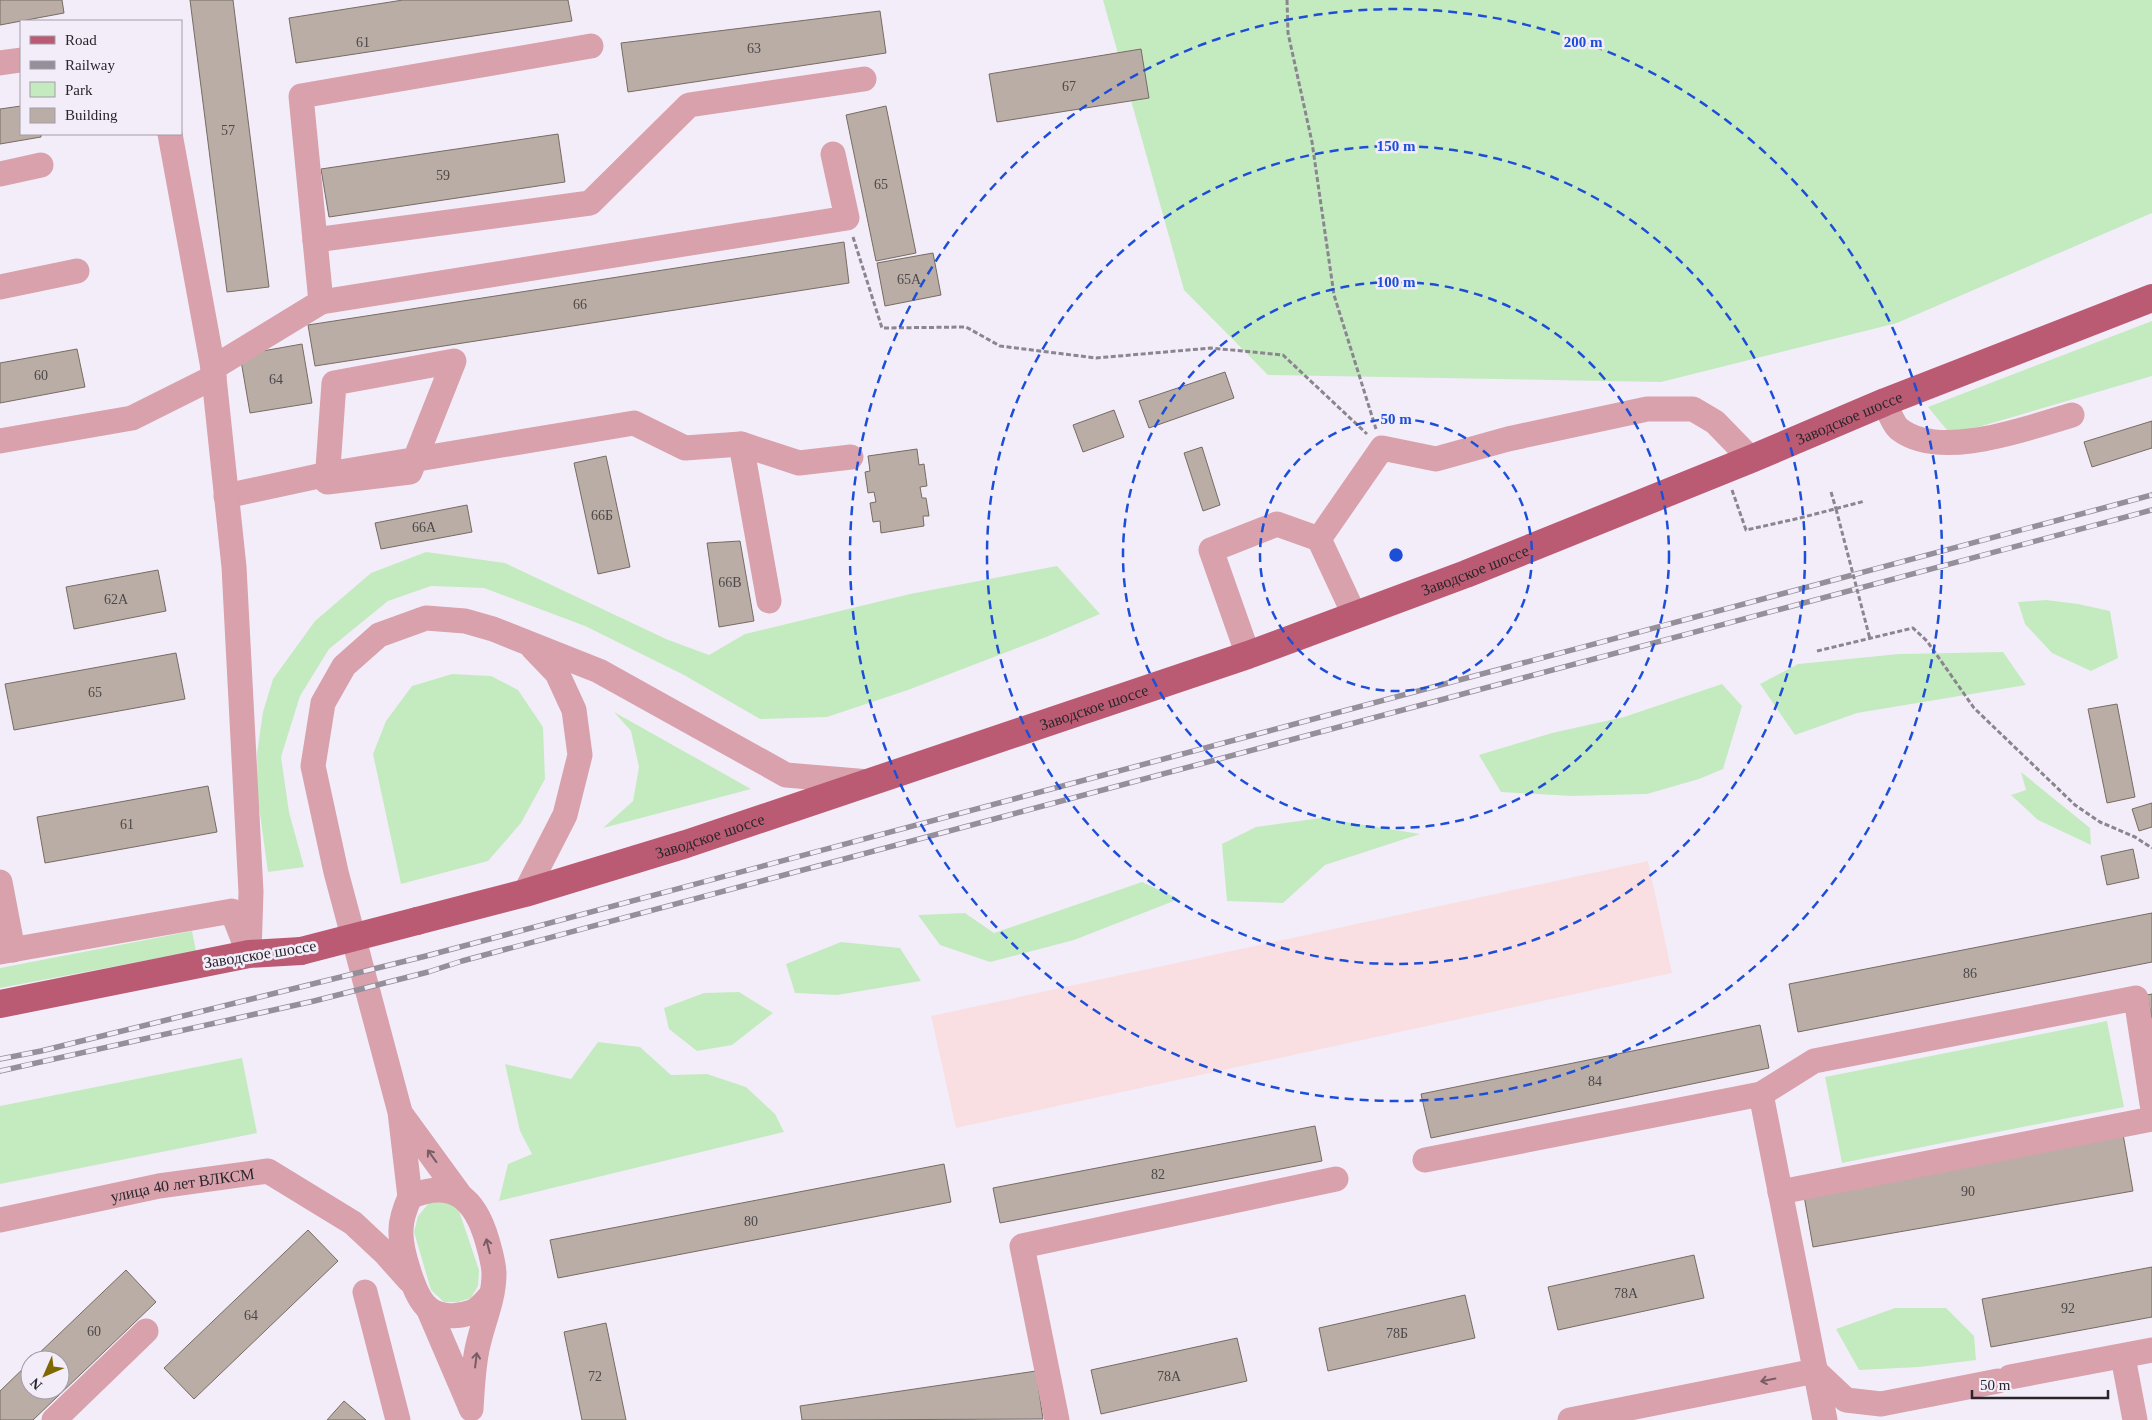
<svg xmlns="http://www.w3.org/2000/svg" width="2152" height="1420" font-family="'Times New Roman',serif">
<rect width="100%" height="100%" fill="#f3edfa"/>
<path fill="#f9dfe2" d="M1648,861L1672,973L956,1128L931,1016Z"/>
<path fill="#c4ebc0" d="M1103,0H2152V213L1897,323L1661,382L1268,375L1184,290Z
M2152,321V376L1951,435L1928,407Z
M426,552L505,563L666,639L709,655L745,634L910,594L1057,566L1100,614L1046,637L908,690L827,717L760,719L684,675L585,626L484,588L431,586L388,601L329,649L300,696L281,757L289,812L304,867L268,872L258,800L257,753L263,712L273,679L315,621L371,573Z
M2046,600L2078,604L2110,611L2118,658L2091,671L2052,653L2025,624L2018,602Z
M2003,652L2026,685L1857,713L1795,735L1760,684L1798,664L1899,654Z
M452,674L491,676L518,690L543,727L545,779L521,823L488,861L401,884L373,754L386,721L412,686Z
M1722,684L1742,706L1723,769L1699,779L1647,794L1572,796L1501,792L1479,755L1552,733L1624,717Z
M614,712L751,789L603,828L633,801L639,767L631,731Z
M2021,772L2090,828L2091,845L2038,820L2011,795L2026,790Z
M1321,818L1420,834L1325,865L1283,903L1227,901L1222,844L1256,827Z
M1142,882L1179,899L1074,940L990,962L940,945L918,915L965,913L994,933Z
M192,931L196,951L0,988V968Z
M841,942L900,948L921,981L837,995L795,993L786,964Z
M739,992L773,1013L732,1045L697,1051L669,1029L664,1008L704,993Z
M2107,1021L2124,1107L1842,1163L1825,1077Z
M598,1042L640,1047L671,1075L707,1074L746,1087L775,1114L784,1132L499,1201L508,1164L532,1154L520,1131L505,1064L571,1079Z
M242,1058L257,1133L0,1184V1106Z
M444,1200L458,1208L479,1270L478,1286L471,1298L458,1302H444L431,1290L414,1232L418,1216L429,1203Z
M1895,1308H1946L1974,1336L1976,1360L1919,1367L1859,1370L1836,1329Z"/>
<path fill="#b9ada5" stroke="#776c64" d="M0,0H62L64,13L0,25Z
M190,0H233L269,287L227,292Z
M403,0H568L572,21L296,63L289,18Z
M880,11L886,53L628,92L621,43Z
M1141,49L1149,98L997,122L989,74Z
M21,106V134H41V137L0,144V109Z
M886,106L916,253L876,261L846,115Z
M558,134L565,182L329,217L321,169Z
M844,242L849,283L315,366L308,325Z
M933,253L941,295L885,306L877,263Z
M302,344L312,403L250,413L240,355Z
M77,349L85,387L0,403V363Z
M1225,372L1234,398L1149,428L1139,401Z
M1114,410L1124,437L1083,452L1073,425Z
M2152,421V448L2092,467L2084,442Z
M1202,447L1220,505L1203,511L1184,453Z
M917,449L919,465L924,464L927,486L920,487L922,498H926L929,516H923L924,526L881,533L880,521L873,522L870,503L876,502L874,492L868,493L865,472L870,471L868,456Z
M606,456L630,567L598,574L574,463Z
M467,505L472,532L381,549L375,523Z
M740,541L754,621L719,627L707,543Z
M158,570L166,611L74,629L66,587Z
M176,653L185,699L14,730L5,684Z
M2117,704L2135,797L2107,803L2088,709Z
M208,786L217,832L45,863L37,817Z
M2152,803V827L2139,831L2132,809Z
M2133,849L2139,878L2107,885L2101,856Z
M2152,913V962L1798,1032L1789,984Z
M2152,994V1019L2147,995Z
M1760,1025L1769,1068L1431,1138L1421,1094Z
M1315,1126L1322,1161L1000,1223L993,1188Z
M2123,1134L2133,1191L1813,1247L1803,1190Z
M944,1164L951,1202L558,1278L550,1240Z
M308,1230L338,1261L194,1399L164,1368Z
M1694,1255L1704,1298L1558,1330L1548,1287Z
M2152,1267V1317L1991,1347L1982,1299Z
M126,1270L156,1302L33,1420H0V1391L30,1362V1390H60V1360H32Z
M1465,1295L1475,1338L1328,1371L1319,1328Z
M606,1323L626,1420H582L564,1332Z
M1237,1338L1247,1381L1101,1414L1091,1370Z
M1036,1371L1043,1419L802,1420L800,1406Z
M344,1401L366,1420H327Z"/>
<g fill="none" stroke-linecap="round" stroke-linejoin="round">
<path stroke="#8a858e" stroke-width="3" stroke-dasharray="5 2.5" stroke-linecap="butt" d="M1287,0L1288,33L1312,142L1334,295L1376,429
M853,237L882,328L966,327L1000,346L1096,358L1211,348L1283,355L1367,434
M1732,490L1746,530L1800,518L1865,501
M1831,492L1836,509
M1817,651L1913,628L1927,641L1974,708L2075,805L2100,822L2135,837L2152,848"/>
<g stroke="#d8a1ac" stroke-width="25">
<path d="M0,63L21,60"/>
<path d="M170,134L213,368"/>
<path d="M0,174L41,165"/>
<path d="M315,240L590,203L689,105L864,79"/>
<path d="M0,287L77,271"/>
<path d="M321,302L847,218L833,154"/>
<path d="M454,361L410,472L327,482L334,383Z"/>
<path d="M1885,402C1888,409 1892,423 1899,429C1940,461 2027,428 2072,415"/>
<path d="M0,441L132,418L214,377"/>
<path d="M741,444L769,601"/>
<path d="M226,496L328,474L634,423L685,448L741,444L799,463L851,457"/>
<path d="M1319,539L1354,614"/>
<path d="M1248,655L1211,550L1277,524L1319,539L1382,448L1436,459L1508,439L1647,409H1693L1715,422L1751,459"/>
<path d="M0,882L13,950"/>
<path d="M525,893L565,815L580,755L574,710L557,673L533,648"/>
<path d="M0,952L232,911L245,944"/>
<path d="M249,954L251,892L234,567L213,368L321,302L301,96L591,46"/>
<path d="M1761,1094L1814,1061L2136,998L2152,1104"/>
<path d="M401,1114L460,1195"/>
<path d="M1425,1160L1761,1094L1825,1420"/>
<path d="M1780,1192L2152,1119"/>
<path d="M410,1197L400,1112L336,872L313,766L323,703L344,666L379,635L426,618L465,621L493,629L599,671L786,775L869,782"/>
<path id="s1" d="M0,1220L159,1186L268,1171L353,1223L384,1252L409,1280"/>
<path d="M365,1292L398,1420"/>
<path d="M428,1308L470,1406"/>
<path d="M2123,1357L2135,1420"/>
<path d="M2010,1377L2152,1350"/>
<path d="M471,1409C472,1391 473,1373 476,1355C480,1328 494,1302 494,1274C494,1263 490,1251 487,1240C475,1199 453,1178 410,1197C405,1208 401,1218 401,1230C400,1248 414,1297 428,1308C440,1318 459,1317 472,1312C480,1309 487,1299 492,1294"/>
<path d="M54,1420L146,1331"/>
<path d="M1057,1420L1022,1246L1336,1179"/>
<path d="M1570,1420L1815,1371L1846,1400L1881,1404L1998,1381"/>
</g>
<g stroke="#bb5b73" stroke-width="28">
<path id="s2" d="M417,921L525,893L686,844L1248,655L1466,574L1751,459L1885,402L2152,298"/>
<path d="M0,1004L249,954L301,951"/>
</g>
<defs>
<path id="rail" d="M0,1059L41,1051L426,956L2152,495
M0,1071L314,1001L428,972L462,961L2152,510"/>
</defs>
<use href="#rail" stroke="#948f99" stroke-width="5.5"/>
<use href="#rail" stroke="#f3edfa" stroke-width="4" stroke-dasharray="11" stroke-linecap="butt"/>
<path stroke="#8a858e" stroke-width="3" stroke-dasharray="5 2.5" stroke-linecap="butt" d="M1836,509L1870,639"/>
<path stroke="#bb5b73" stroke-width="28" d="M301,951L417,921"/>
</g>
<defs><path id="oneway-shaft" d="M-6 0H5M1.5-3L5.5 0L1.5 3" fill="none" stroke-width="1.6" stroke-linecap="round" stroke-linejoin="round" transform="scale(1.25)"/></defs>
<g stroke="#785d65">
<use href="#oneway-shaft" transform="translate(432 1156) rotate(-126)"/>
<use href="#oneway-shaft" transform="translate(488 1246) rotate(-104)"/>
<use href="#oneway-shaft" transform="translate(476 1360) rotate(-83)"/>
<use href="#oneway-shaft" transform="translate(1768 1380) rotate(169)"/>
</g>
<g fill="none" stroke="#1d4ed8" stroke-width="2.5" stroke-dasharray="9 6">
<circle cx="1396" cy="555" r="136"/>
<circle cx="1396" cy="555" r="273"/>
<circle cx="1396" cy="555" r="409"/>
<circle cx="1396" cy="555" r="546"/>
</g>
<g text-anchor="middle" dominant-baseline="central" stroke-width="5" stroke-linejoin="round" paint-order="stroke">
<g font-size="14" fill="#4d484a">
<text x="363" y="42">61</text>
<text x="754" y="48">63</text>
<text x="1069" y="86">67</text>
<text x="228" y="130">57</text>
<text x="443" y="175">59</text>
<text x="881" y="184">65</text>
<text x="909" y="279">65А</text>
<text x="580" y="304">66</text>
<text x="41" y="375">60</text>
<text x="276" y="379">64</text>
<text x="602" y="515">66Б</text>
<text x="424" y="527">66А</text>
<text x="730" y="582">66В</text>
<text x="116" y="599">62А</text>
<text x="95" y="692">65</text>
<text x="127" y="824">61</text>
<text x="1970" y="973">86</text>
<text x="1595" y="1081">84</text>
<text x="1158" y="1174">82</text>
<text x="1968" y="1191">90</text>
<text x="751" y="1221">80</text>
<text x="1626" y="1293">78А</text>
<text x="2068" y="1308">92</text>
<text x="251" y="1315">64</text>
<text x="94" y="1331">60</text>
<text x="1397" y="1333">78Б</text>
<text x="595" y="1376">72</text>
<text x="1169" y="1376">78А</text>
</g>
<g font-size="16" fill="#29262b" stroke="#f3edfa">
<text stroke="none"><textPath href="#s2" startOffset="1519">Заводское шоссе</textPath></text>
<text stroke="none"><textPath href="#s2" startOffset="1115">Заводское шоссе</textPath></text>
<text stroke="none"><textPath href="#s2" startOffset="710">Заводское шоссе</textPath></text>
<text stroke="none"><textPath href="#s2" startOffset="305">Заводское шоссе</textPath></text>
<text transform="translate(260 954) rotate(-9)">Заводское шоссе</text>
<text stroke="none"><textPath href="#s1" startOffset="186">улица 40 лет ВЛКСМ</textPath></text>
</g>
</g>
<circle cx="1396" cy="555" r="8" fill="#1d4ed8" stroke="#f3edfa" stroke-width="2.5"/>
<g font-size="15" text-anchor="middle" font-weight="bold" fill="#1d4ed8" stroke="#f3edfa" stroke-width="5" stroke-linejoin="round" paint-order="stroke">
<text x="1583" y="47">200 m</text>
<text x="1396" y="151">150 m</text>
<text x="1396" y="287">100 m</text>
<text x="1396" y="424">50 m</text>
</g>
<rect x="20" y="20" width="162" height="115" fill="#f3edfa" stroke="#a29da7"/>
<rect x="30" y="36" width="25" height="8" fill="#bb5b73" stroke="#a29da7"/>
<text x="65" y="45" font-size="15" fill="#29262b">Road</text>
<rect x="30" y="61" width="25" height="8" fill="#948f99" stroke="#a29da7"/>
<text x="65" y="70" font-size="15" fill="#29262b">Railway</text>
<rect x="30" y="82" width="25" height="15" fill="#c4ebc0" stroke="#a29da7"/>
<text x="65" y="95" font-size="15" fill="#29262b">Park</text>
<rect x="30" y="108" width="25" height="15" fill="#b9ada5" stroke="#a29da7"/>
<text x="65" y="120" font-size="15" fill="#29262b">Building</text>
<g transform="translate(45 1375) rotate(225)"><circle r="24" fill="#f3edfa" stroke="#a29da7"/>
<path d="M0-4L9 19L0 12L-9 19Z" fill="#806800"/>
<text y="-8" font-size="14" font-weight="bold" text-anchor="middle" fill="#29262b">N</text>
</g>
<path d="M1972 1390v8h136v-8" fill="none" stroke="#29262b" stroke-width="2.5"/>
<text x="1980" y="1390" font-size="15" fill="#29262b" stroke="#f3edfa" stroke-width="4" paint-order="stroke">50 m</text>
</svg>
